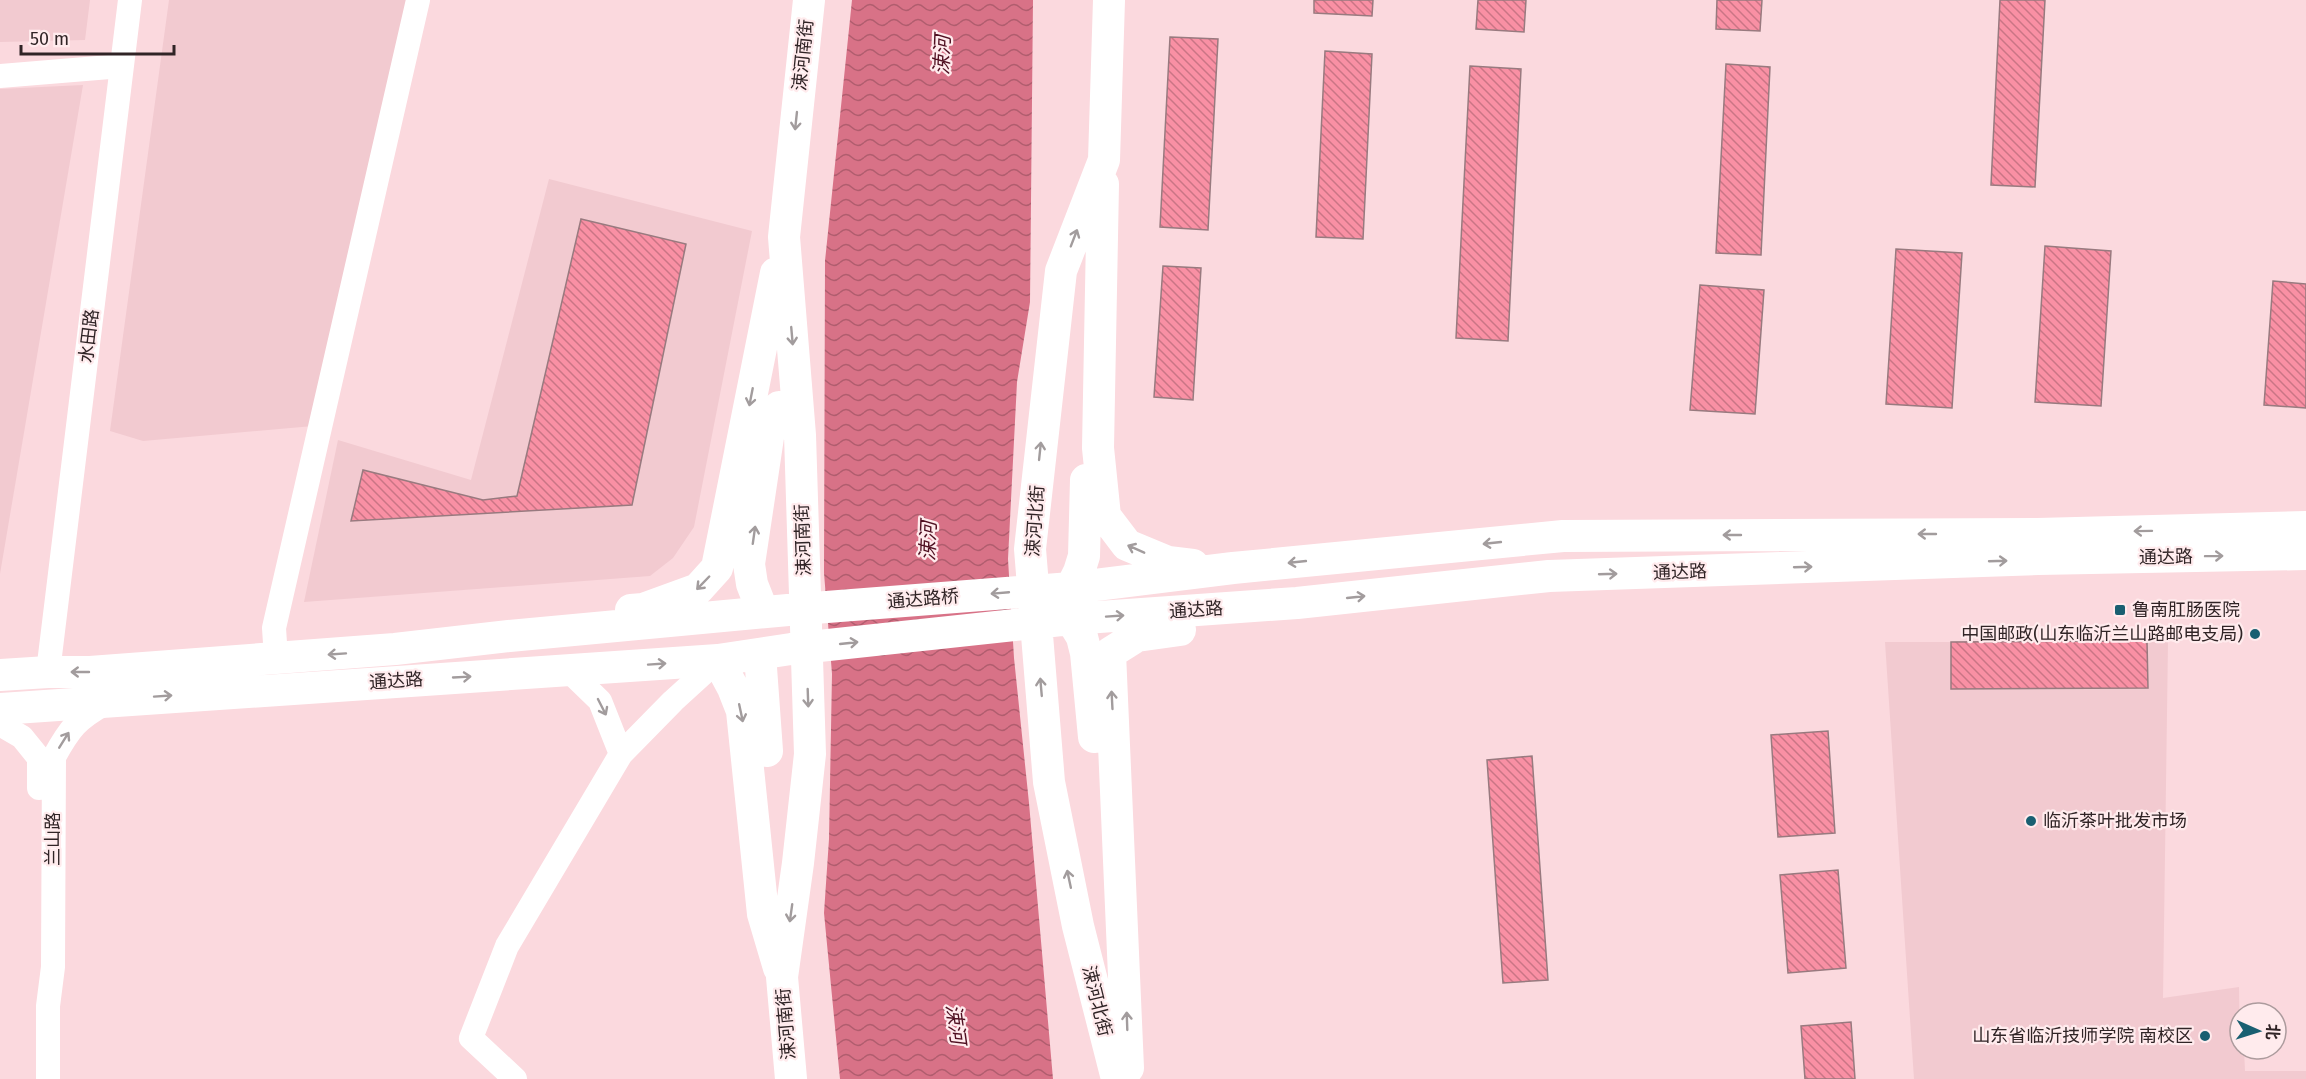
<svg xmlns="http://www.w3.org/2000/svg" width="2306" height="1079" font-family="'Fira Sans','Noto Sans SC',sans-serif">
<defs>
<pattern id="water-waves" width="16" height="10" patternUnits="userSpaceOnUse" patternTransform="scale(1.5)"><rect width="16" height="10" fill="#d87287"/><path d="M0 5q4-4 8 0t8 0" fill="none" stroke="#b05d6e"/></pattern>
<pattern id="building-back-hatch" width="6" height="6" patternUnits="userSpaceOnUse" patternTransform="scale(1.5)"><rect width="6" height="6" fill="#f990a4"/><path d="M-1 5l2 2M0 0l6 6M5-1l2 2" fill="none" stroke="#ca7585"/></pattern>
</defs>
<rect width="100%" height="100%" fill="#fbd9de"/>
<path fill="#f2cad0" d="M0,0H90L85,40L0,42Z
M169,0H410L313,426L143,441L110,431Z
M83,85L0,574V89Z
M549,179L752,231L694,527L673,558L650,576L304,602L338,440L471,480Z
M1885,642H2168L2163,998L2239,987L2240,1049H2244L2245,1071H2306V1079H1914Z"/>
<path fill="url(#water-waves)" d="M852,0H1033L1030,302L1017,382L1008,559L1014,658L1029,803L1053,1079H840L824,913L829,839L832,674L824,573L825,261Z"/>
<path fill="url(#building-back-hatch)" stroke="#987a7f" stroke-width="1.5" d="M1314,0H1373L1372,16L1314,13Z
M1478,0H1526L1524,32L1476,29Z
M1717,0H1762L1760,31L1716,29Z
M2000,0H2045L2035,187L1991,185Z
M1170,37L1218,39L1208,230L1160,227Z
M1325,51L1372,54L1363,239L1316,237Z
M1726,64L1770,67L1761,255L1716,253Z
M1470,66L1521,69L1508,341L1456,338Z
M581,219L686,244L632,505L351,521L363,470L483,500L517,496Z
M2045,246L2111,251L2101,406L2035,402Z
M1896,249L1962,253L1952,408L1886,404Z
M1163,266L1201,268L1193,400L1154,397Z
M2273,281L2306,284V408L2264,405Z
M1700,285L1764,290L1755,414L1690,410Z
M2147,641L2148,688L1951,689V642Z
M1828,731L1835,833L1778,837L1771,735Z
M1532,756L1548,980L1503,983L1487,760Z
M1838,870L1846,968L1788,973L1780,875Z
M1851,1022L1855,1079H1805L1801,1026Z"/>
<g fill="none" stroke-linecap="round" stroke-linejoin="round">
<path stroke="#fff" stroke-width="24" d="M0,76L122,66
M276,658L274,628L418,0
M568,670L600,701L621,754
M48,672L130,0
M0,724L22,737L39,758V788
M48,1079V1006L53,967L54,757C70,728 77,719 106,703
M515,1079L471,1038L507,946L621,754L673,701L718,660"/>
<path stroke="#fff" stroke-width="32" d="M1109,0L1104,160L1061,271L1030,549L1049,782L1078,926L1117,1079
M1103,184L1098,448L1105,516L1127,545L1168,562L1193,565
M1071,588L1079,572L1084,556L1086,480
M631,610L643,609L698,589L717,568L776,273
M763,612L752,584L749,564L770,424L779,407L789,409L799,434
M1071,619L1082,637L1086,653L1094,737
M760,654L767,751
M718,660L733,688L742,711L763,914L779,968
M0,675L48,672H90L395,649L509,636L788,610L1071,588L1233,568L1563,536L2037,534L2306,527
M0,709L718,660L791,649L1071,619L1297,603L1549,576L2038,559L2306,554
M1128,1068L1110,653L1137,636L1180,630
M791,1079L782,977L798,863L810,754L800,435L784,237L809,0"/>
</g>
<defs><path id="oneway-shaft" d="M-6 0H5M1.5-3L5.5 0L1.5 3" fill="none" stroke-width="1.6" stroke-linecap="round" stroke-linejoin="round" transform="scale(1.5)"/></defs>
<g stroke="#a29c9d">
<use href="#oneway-shaft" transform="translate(796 121) rotate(96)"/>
<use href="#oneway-shaft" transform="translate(1074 238) rotate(-69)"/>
<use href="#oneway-shaft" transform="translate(792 336) rotate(85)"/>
<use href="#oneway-shaft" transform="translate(751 397) rotate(101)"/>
<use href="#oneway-shaft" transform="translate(1040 451) rotate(-84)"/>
<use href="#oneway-shaft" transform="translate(2143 531) rotate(179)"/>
<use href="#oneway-shaft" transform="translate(1927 534) rotate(180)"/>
<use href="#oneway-shaft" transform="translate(754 535) rotate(-82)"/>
<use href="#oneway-shaft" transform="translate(1732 535) rotate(180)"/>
<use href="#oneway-shaft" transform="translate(1492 543) rotate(174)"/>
<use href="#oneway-shaft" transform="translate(1136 549) rotate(-156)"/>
<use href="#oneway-shaft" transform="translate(2214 556) rotate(-1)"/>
<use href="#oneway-shaft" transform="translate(1998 561) rotate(-2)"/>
<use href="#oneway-shaft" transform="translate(1297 562) rotate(174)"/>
<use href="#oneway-shaft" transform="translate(1803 567) rotate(-2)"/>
<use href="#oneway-shaft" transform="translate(1608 574) rotate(-2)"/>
<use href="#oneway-shaft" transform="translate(703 583) rotate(134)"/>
<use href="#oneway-shaft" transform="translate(1000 593) rotate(175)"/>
<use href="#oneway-shaft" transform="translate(1356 597) rotate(-6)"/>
<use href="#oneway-shaft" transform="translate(1115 616) rotate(-4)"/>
<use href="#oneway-shaft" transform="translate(849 643) rotate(-6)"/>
<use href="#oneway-shaft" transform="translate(337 654) rotate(176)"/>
<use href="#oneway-shaft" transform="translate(657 664) rotate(-4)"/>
<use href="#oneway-shaft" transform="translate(80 672) rotate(-180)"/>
<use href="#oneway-shaft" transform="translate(462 677) rotate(-3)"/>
<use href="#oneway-shaft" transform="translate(1041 687) rotate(-95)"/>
<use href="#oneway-shaft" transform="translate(163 696) rotate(-4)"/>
<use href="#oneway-shaft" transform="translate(808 698) rotate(88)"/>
<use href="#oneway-shaft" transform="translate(1112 700) rotate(-93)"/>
<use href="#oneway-shaft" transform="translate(602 707) rotate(63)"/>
<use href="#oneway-shaft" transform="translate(741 713) rotate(78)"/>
<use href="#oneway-shaft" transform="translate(64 740) rotate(-58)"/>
<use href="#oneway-shaft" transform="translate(1069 879) rotate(-102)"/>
<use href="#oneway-shaft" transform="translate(791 913) rotate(98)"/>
<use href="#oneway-shaft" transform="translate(1127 1021) rotate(-92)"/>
</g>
<g fill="#195f71" stroke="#ffebed" stroke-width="2">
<rect x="2114" y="604" width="12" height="12" rx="3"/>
<circle cx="2255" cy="634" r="6"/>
<circle cx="2031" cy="821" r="6"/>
<circle cx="2205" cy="1036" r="6"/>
</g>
<g text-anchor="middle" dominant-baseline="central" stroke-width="4.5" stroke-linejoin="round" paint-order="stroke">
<g font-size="18" fill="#302426" stroke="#ffebed">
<text transform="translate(803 55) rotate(-84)">涑河南街</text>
<text transform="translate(89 336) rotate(-83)">水田路</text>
<text transform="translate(1035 521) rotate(-86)">涑河北街</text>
<text transform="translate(803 540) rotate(-92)">涑河南街</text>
<text transform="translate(2166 557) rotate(-1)">通达路</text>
<text transform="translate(1680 572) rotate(-2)">通达路</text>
<text transform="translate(923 599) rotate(-5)">通达路桥</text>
<text transform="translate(1196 610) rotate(-4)">通达路</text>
<text transform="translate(396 681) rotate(-4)">通达路</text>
<text transform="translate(53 839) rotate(-90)">兰山路</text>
<text transform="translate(1097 1001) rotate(76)">涑河北街</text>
<text transform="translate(786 1024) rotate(-95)">涑河南街</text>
</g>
<g font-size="18" fill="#302426" stroke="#ffebed" text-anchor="start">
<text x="2132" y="610">鲁南肛肠医院</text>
<text x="2243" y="634" text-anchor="end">中国邮政(山东临沂兰山路邮电支局)</text>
<text x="2043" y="821">临沂茶叶批发市场</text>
<text x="2193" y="1036" text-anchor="end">山东省临沂技师学院 南校区</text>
</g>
<g font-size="20" font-style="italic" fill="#501022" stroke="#ffebed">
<text transform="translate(942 55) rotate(-88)">涑河</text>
<text transform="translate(928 541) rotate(-88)">涑河</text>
<text transform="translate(956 1024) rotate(82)">涑河</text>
</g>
</g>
<g transform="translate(2258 1031) rotate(93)"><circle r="28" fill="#ffebed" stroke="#ac9b9d" stroke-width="1.5"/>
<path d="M0-4.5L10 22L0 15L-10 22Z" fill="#195f71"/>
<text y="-9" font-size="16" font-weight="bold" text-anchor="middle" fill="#302426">北</text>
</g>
<path d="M21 45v9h153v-9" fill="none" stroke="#302426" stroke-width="3"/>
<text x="30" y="45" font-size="18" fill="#302426" stroke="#ffebed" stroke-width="4.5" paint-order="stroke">50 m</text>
</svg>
